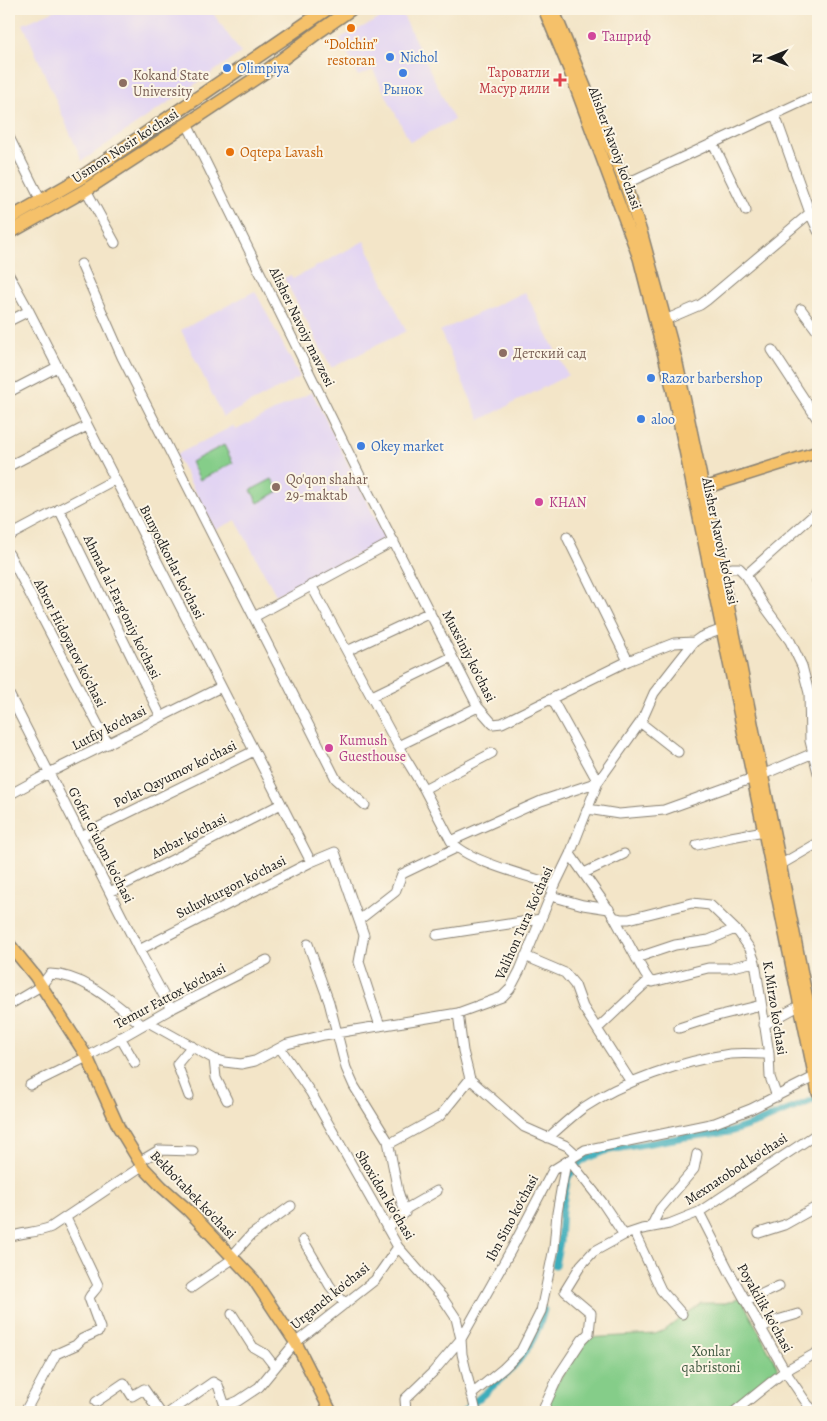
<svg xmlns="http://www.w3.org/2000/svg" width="827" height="1421" font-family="Alegreya,serif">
<rect width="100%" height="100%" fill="#fcf5e5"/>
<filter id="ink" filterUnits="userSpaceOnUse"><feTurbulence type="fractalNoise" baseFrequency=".02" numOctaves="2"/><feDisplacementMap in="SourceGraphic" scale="10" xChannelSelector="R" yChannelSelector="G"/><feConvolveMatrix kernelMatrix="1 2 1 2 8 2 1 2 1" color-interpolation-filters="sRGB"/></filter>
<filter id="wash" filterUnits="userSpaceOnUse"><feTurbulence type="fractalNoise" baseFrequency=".0096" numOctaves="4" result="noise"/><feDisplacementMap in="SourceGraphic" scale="20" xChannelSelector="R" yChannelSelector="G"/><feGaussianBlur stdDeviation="1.12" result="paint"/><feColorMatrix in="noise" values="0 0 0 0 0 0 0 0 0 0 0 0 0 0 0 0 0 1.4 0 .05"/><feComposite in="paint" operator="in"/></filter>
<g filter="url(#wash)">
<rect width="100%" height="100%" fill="#f3e5c8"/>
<path fill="#e2d4f3" d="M58,9H210L241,53L82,161L23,24Z
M400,9L454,120L410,142L373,70L358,76L340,38Z
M364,241L406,331L331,368L284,278L291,275L293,279Z
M255,291L300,377L223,417L181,330Z
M525,292L568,375L480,420L440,331Z
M312,392L386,540L276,595L236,520L215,530L176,455L233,426L236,430Z"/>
<path fill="#85cd89" stroke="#507452" d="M224,445L233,463L200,480L191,462Z
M272,479L279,491L258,503L251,490Z
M741,1298L780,1372L725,1412H543L551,1393L586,1338L655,1334L665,1330L701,1303H725Z"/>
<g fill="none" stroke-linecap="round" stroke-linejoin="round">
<path stroke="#3eadbb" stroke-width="7" d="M555,1265L560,1241L562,1209L568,1177L581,1161L604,1151L685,1137L730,1132L759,1122L818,1098
M463,1412C498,1381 533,1358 544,1310"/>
</g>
</g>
<g filter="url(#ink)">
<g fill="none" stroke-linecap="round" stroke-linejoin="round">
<defs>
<path id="minor" d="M775,115L810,213L818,231
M187,124L366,488L478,707L493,724L502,723L628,661L674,643L694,642
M9,137L41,201
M713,143L746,211
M625,184L808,99L818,96
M86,190L115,243
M81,264L122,357L336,779L365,805
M9,275L29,311L311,862
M801,309L818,332
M665,320L700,305L707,300L810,213
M9,321L29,311
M772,350L818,420
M9,392L57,367
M9,466L87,426
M59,509L161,717
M9,536L114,480
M567,537L628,661
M9,554L108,744
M720,571L732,568H739L746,575L765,607L790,641L802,666L809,693L810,741L818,773
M746,575L818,511
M817,581H818
M311,585L398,746L424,789L451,841C466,861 529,876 555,885
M254,617L394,541
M347,651L430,612
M9,694L139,950L171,1009
M372,696L452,657
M641,723L678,752
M398,746L478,707
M762,775L818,751
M424,789L492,753
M9,795L49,773L221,687
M588,809L619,814L664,810L753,778
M81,836L254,751
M451,841L541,801L598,782L552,699
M697,845L731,837L764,831
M570,854L614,917L621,919H629L692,903L710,905L739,933L750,949L755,962L769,1054L770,1077L777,1097
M780,865L818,843
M584,873L624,854
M110,892L281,804
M551,896L583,905L609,909
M614,917L645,974L649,980L653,982L708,968H728L755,962
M359,920L395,892L402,874L456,848
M437,935L541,919
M308,944L329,1002L346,1068L354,1086L388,1141L398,1191L405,1213L387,1228
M139,950L311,862L335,852L364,935L359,962L380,1026
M525,956L565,973L575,985L583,1007L631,1082
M636,958L675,945L709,940L735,929
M9,1005L41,986L50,974C86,975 115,1004 142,1025
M458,1013L463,1051L470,1079L524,1127L567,1146L577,1155
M148,1022L214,1059L225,1062L241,1064L255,1061L287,1044L324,1035L458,1013L502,997L510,989L520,970L555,885L570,854L598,782L642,720L654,693L675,666L694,642L701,637L723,629
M764,1025L799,1006
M679,1028L713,1017L761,1005
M597,1029L649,980
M120,1037L135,1063
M280,1048L311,1093L398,1247L442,1297L456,1318L461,1339L462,1354L476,1412
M214,1059L216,1078L227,1100
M30,1085L87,1057L171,1009L267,960
M189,1096L177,1064L192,1046
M548,1138C559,1128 571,1117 583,1108C623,1081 682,1061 730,1054C743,1053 756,1054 769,1054
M389,1144L440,1116L470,1079
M569,1160L602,1202L624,1235
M139,1162L159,1150L193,1151
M404,1210L437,1191
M699,1212L729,1271L785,1371L808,1405L815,1412
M651,1227L660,1209L694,1169L697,1154
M634,1232L661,1290L682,1314
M759,1233L784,1225L818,1206
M9,1237C23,1232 37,1233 51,1227L142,1166
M303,1240L330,1286L345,1304
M232,1256L251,1235L291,1206
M191,1288L234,1258
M747,1301L779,1286
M232,1314L253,1347L265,1354L275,1367
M761,1328L774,1321L798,1314
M471,1395L504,1368L521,1351L541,1311L554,1248L557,1213L566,1162
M96,1402L124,1383L132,1396L144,1389L160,1412
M226,1406L238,1401L259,1387L295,1343L375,1280L398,1247
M27,1412V1408L56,1354L76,1345L82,1339L99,1331L100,1328L89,1298C91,1293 96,1291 98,1285L66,1218
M170,1412L213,1382L218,1385L227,1412
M406,1412L405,1399L433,1372L461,1339L511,1250L553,1170L585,1150L715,1123L751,1109L818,1075
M542,1412L559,1375L582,1340L589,1333L591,1313L565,1291L581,1265L593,1252L624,1235L642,1229L669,1224L699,1212L818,1133
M734,1412L785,1371L818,1352"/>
<path id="major" d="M544,9L569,69L639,258L672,387L818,1093
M553,9L625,184L642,235L676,359L736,643L818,1054
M698,490L818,452
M9,944L35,976L87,1057L119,1128L142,1166L162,1187L188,1210L254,1280L297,1345L331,1412"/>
<path id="highway" d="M9,219L79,179L327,9
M9,233L84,191L187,124L265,72L321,30L351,9"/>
</defs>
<use href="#minor" stroke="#888072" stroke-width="11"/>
<use href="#major" stroke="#888072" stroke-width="14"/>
<use href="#highway" stroke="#888072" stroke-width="15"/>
<use href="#minor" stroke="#fff" stroke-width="9"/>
<use href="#major" stroke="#f5c16b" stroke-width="11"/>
<use href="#highway" stroke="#f5c16b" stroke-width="12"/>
</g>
</g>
<g fill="#e8710a" stroke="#fcf5e5" stroke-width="2">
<circle cx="351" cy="28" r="5"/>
<circle cx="230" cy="152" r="5"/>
</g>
<g fill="#d1479c" stroke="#fcf5e5" stroke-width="2">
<circle cx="592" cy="36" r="5"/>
<circle cx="539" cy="502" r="5"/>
<circle cx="329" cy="748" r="5"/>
</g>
<g fill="#3f7fe0" stroke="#fcf5e5" stroke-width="2">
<circle cx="390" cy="57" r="5"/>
<circle cx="227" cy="68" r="5"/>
<circle cx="403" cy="73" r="5"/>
<circle cx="651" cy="378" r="5"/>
<circle cx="641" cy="419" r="5"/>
<circle cx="361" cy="446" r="5"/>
</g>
<path fill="#e0444e" stroke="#fcf5e5" stroke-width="2" d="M557.5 72.5h5v5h5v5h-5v5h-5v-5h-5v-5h5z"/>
<g fill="#8d6e63" stroke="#fcf5e5" stroke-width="2">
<circle cx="123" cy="83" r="5"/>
<circle cx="503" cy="353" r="5"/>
<circle cx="276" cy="487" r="5"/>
</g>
<g text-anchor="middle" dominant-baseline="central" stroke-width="4" stroke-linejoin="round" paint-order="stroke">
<g font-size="14" fill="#b23c85" stroke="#fcf5e5" text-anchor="start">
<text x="602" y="36">Ташриф</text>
<text x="549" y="502">KHAN</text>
<text x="339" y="740">Kumush<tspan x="339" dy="16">Guesthouse</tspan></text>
</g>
<g font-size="14" fill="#c56008" stroke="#fcf5e5">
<text x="351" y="44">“Dolchin”<tspan x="351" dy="16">restoran</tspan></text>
<text x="240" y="152" text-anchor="start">Oqtepa Lavash</text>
</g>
<g font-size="14" fill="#366cbe" stroke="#fcf5e5" text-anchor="start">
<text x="400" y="57">Nichol</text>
<text x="237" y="68">Olimpiya</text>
<text x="403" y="89" text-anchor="middle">Рынок</text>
<text x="661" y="378">Razor barbershop</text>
<text x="651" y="419">aloo</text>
<text x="371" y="446">Okey market</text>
</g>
<g font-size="14" fill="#be3a42" stroke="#fcf5e5" text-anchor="end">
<text x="550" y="72">Тароватли<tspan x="550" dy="16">Масур дили</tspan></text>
</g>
<g font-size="14" fill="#785e54" stroke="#fcf5e5" text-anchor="start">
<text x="133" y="75">Kokand State<tspan x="133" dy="16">University</tspan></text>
<text x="513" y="353">Детский сад</text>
<text x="286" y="479">Qo'qon shahar<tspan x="286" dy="16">29-maktab</tspan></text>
</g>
<g font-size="14" fill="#1c1c1c" stroke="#fcf5e5">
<text transform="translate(125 146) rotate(-33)">Usmon Nosir ko'chasi</text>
<text transform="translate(615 148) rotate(70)">Alisher Navoiy ko'chasi</text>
<text transform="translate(302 327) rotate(64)">Alisher Navoiy mavzesi</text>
<text transform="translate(720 541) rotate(78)">Alisher Navoiy ko'chasi</text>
<text transform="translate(172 562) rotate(63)">Bunyodkorlar ko'chasi</text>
<text transform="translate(122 607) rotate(64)">Ahmad al-Farg'oniy ko'chasi</text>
<text transform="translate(70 643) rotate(63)">Abror Hidoyatov ko'chasi</text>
<text transform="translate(469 656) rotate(63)">Muxsiniy ko'chasi</text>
<text transform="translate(109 728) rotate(-27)">Lutfiy ko'chasi</text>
<text transform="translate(175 774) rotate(-26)">Po'lat Qayumov ko'chasi</text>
<text transform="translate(189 836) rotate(-27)">Anbar ko'chasi</text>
<text transform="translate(101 845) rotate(63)">G'ofur G'ulom ko'chasi</text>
<text transform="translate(231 887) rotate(-27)">Suluvkurgon ko'chasi</text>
<text transform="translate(524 923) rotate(-66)">Valihon Tura Ko'chasi</text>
<text transform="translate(170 996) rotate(-28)">Temur Fattox ko'chasi</text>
<text transform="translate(775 1008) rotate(81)">K.Mirzo ko'chasi</text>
<text transform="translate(736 1169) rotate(-33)">Mexnatobod ko'chasi</text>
<text transform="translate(193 1195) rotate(46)">Bekbo'tabek ko'chasi</text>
<text transform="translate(385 1195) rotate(59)">Shoxidon ko'chasi</text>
<text transform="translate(512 1218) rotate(-62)">Ibn Sino ko‘chasi</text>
<text transform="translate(330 1296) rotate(-39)">Urganch ko'chasi</text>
<text transform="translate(765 1308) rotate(61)">Poyakilik ko'chasi</text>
</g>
<g font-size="14" fill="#415a42" stroke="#fcf5e5">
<text x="711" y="1351">Xonlar<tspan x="711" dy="16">qabristoni</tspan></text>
</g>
</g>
<rect width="827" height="1421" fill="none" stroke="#fcf5e5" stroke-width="30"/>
<g transform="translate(770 58) rotate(269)" stroke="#fcf5e5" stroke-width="4" paint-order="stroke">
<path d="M0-4L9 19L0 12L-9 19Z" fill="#1c1c1c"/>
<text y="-8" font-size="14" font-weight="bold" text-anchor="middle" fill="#1c1c1c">N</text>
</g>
</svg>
